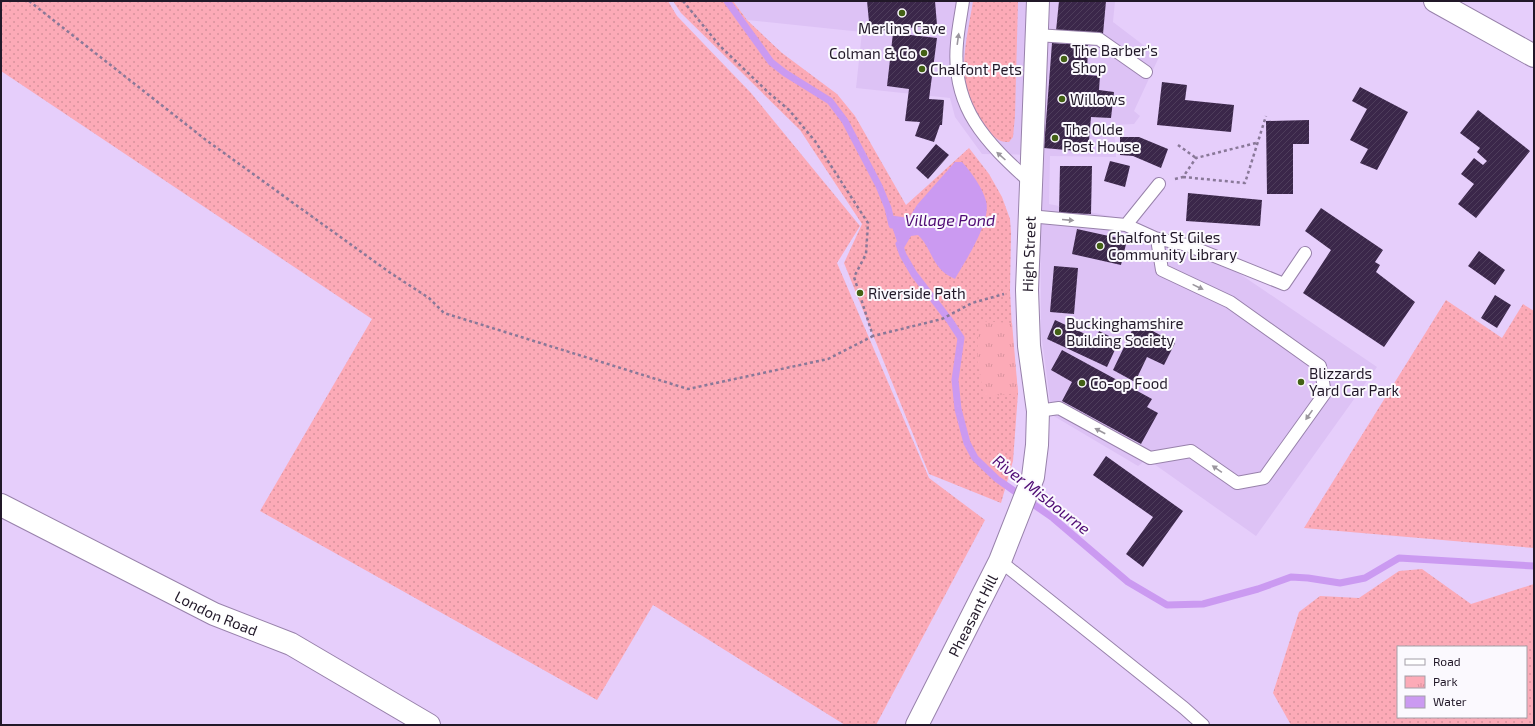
<svg xmlns="http://www.w3.org/2000/svg" width="1535" height="726" font-family="'Exo 2',sans-serif">
<defs>
<pattern id="grass-dots" width="8" height="8" patternUnits="userSpaceOnUse"><rect width="8" height="8" fill="#fcaab7"/><path d="M2 2h.1M6 6h.1" fill="none" stroke="#d8929d" stroke-width="1.8" stroke-linecap="round"/></pattern>
<pattern id="park-tufts" width="24" height="20" patternUnits="userSpaceOnUse"><rect width="24" height="20" fill="#fcaab7"/><path d="M3 7l-1-3M5 7V3M7 7l1-3M15 17l-1-3M17 17v-4M19 17l1-3" fill="none" stroke="#d8929d"/></pattern>
<pattern id="building-hatch" width="6" height="6" patternUnits="userSpaceOnUse"><rect width="6" height="6" fill="#3b274a"/><path d="M-1 1l2-2M0 6l6-6M5 7l2-2" fill="none" stroke="#4e3d5b"/></pattern>
</defs>
<rect width="100%" height="100%" fill="#e6cefb"/>
<path fill="#ddc2f5" d="M733,1H1115L1113,22L1159,57L1134,111L1140,116L1134,124L1114,125L1116,157L1050,156L1049,204L1135,221L1240,274L1377,367L1256,536L1147,459L1138,466L1052,415L1041,333L1040,155L982,154L955,117L950,98L856,88L862,32L747,20Z"/>
<path fill="url(#grass-dots)" fill-rule="evenodd" d="M1,1H668L677,16L751,93L860,226L837,263L929,478L985,520L876,725H845L653,605L597,700L260,511L372,319L1,71Z
M673,1H733L747,20L782,53L837,94L855,116L906,205L969,148L989,174L1002,197L1010,219L1011,233L1010,291L1013,348L1018,393L1013,461L1001,503L929,474L844,263L862,224L800,130L681,13Z
M973,1H1018L1015,116L1013,137L1009,142C999,143 992,136 987,128C953,84 965,51 973,1Z
M1446,300L1502,338L1523,304L1534,311V548L1304,528Z
M1422,569L1471,604L1534,584V725H1291L1273,693L1299,612L1320,596L1359,598L1399,571ZM1398,647H1526V717H1398Z"/>
<path fill="url(#park-tufts)" d="M979,321L1012,323L1018,393L984,397L977,359Z"/>
<path fill="#cb9af1" d="M955,162H962C972,173 982,187 986,201C992,221 965,261 955,279C931,269 933,249 918,235L911,236L901,253L888,215L909,218L917,205Z"/>
<g fill="none" stroke-linecap="round" stroke-linejoin="round">
<path stroke="#cb9af1" stroke-width="7" d="M727,1L771,62L785,73L830,101L845,121L879,186L888,208L892,225
M899,244L903,255L914,274L950,321L961,338L955,380L958,409L967,443L975,458L997,479L1053,518L1128,582L1167,605L1203,604L1258,589L1291,577L1308,578L1340,583L1365,578L1399,558L1534,566"/>
</g>
<path fill="url(#building-hatch)" d="M867,1H935L937,25L870,32Z
M1059,1H1106L1103,34L1056,31Z
M893,33L937,38L929,99L944,100L942,125H940L934,142L915,136L920,122L905,121L909,89L887,86Z
M1052,43L1088,45L1087,75L1100,76L1099,90L1114,92L1111,118L1091,117L1088,152L1044,148Z
M1162,82L1187,85L1185,100L1234,105L1231,132L1157,125Z
M1360,87L1408,112L1377,170L1360,163L1368,149L1350,140L1367,109L1352,101Z
M1478,110L1530,151L1476,218L1458,204L1474,184L1461,174L1474,158L1483,165L1487,161L1477,152L1480,148L1460,133Z
M1309,120V144H1293V194H1267L1266,121Z
M1120,137H1139L1168,149L1161,168L1133,156L1120,155Z
M936,144L949,155L928,179L916,168Z
M1110,161L1130,166L1125,187L1104,181Z
M1060,166H1092L1091,214L1059,213Z
M1188,193L1262,200L1260,226L1186,221Z
M1321,208L1383,250L1375,262L1380,265L1376,272L1415,302L1384,347L1303,293L1331,250L1305,231Z
M1077,229L1127,240L1121,265L1072,254Z
M1479,251L1505,270L1495,285L1468,266Z
M1054,266L1078,268L1074,314L1050,312Z
M1495,295L1511,305L1497,328L1481,318Z
M1055,320L1096,339L1099,331L1119,341L1107,367L1047,339Z
M1136,322L1175,343L1164,365L1147,357L1135,382L1113,370Z
M1062,350L1152,399L1147,407L1158,413L1141,444L1062,401L1072,382L1051,370Z
M1106,456L1183,511L1143,567L1126,554L1153,517L1093,475Z"/>
<g fill="none" stroke-linecap="round" stroke-linejoin="round">
<defs>
<path id="service" d="M963,1C961,15 958,29 957,43C951,108 986,142 1030,182
M1036,35L1099,39L1146,72
M1029,216L1126,225L1157,239L1162,270L1230,302L1320,366L1325,393L1264,478L1237,483L1191,451L1150,458L1059,408L1038,411
M1126,225L1159,184
M1155,238L1187,245L1284,284L1305,253
M1000,561L1184,708L1203,725"/>
<path id="minor" d="M1435,1L1534,56"/>
<g id="tertiary">
<path id="s1" d="M917,725L1000,561L1033,477L1037,445L1038,411L1029,346L1027,290L1038,1"/>
</g>
<g id="trunk">
<path id="s2" d="M1,505L214,614L291,644L429,725"/>
</g>
</defs>
<use href="#service" stroke="#9882ab" stroke-width="14"/>
<use href="#minor" stroke="#9882ab" stroke-width="24"/>
<use href="#tertiary" stroke="#9882ab" stroke-width="24"/>
<use href="#trunk" stroke="#9882ab" stroke-width="24"/>
<path stroke="#897898" stroke-width="2.5" stroke-dasharray="3 3" stroke-linecap="butt" d="M29,1L206,140L389,272L429,298L444,313L688,389L828,359L873,336
M683,1L720,46L769,93L789,110L815,141L868,223L866,254L854,277L873,336L942,319L972,303L1004,294
M1178,145L1196,158
M1183,177L1245,183L1266,116
M1175,179L1183,177L1196,158L1256,143"/>
<use href="#service" stroke="#fff" stroke-width="12"/>
<use href="#minor" stroke="#fff" stroke-width="22"/>
<use href="#tertiary" stroke="#fff" stroke-width="22"/>
<use href="#trunk" stroke="#fff" stroke-width="22"/>
</g>
<defs><path id="oneway-solid" d="M-6-.8H1V-3.2L6.5 0L1 3.2V.8H-6Z"/></defs>
<g fill="#9b979e">
<use href="#oneway-solid" transform="translate(958 39) rotate(-82)"/>
<use href="#oneway-solid" transform="translate(1001 156) rotate(-138)"/>
<use href="#oneway-solid" transform="translate(1068 220) rotate(5)"/>
<use href="#oneway-solid" transform="translate(1198 287) rotate(26)"/>
<use href="#oneway-solid" transform="translate(1309 415) rotate(125)"/>
<use href="#oneway-solid" transform="translate(1100 431) rotate(-152)"/>
<use href="#oneway-solid" transform="translate(1217 469) rotate(-145)"/>
</g>
<g fill="#436115" stroke="#fbf9fe" stroke-width="1.5">
<circle cx="902" cy="13" r="4"/>
<circle cx="924" cy="53" r="4"/>
<circle cx="1064" cy="59" r="4"/>
<circle cx="922" cy="69" r="4"/>
<circle cx="1062" cy="99" r="4"/>
<circle cx="1055" cy="138" r="4"/>
<circle cx="1100" cy="246" r="4"/>
<circle cx="860" cy="293" r="4"/>
<circle cx="1058" cy="332" r="4"/>
<circle cx="1301" cy="382" r="4"/>
<circle cx="1082" cy="383" r="4"/>
</g>
<g text-anchor="middle" dominant-baseline="central" stroke-width="4" stroke-linejoin="round" paint-order="stroke">
<g font-size="15" fill="#211828" stroke="#fbf9fe" text-anchor="start">
<text x="902" y="28" text-anchor="middle">Merlins Cave</text>
<text x="1072" y="50">The Barber's<tspan x="1072" dy="17">Shop</tspan></text>
<text x="916" y="53" text-anchor="end">Colman &amp; Co</text>
<text x="930" y="69">Chalfont Pets</text>
<text x="1070" y="99">Willows</text>
<text x="1063" y="129">The Olde<tspan x="1063" dy="17">Post House</tspan></text>
<text x="1108" y="237">Chalfont St Giles<tspan x="1108" dy="17">Community Library</tspan></text>
<text x="868" y="293">Riverside Path</text>
<text x="1066" y="323">Buckinghamshire<tspan x="1066" dy="17">Building Society</tspan></text>
<text x="1309" y="373">Blizzards<tspan x="1309" dy="17">Yard Car Park</tspan></text>
<text x="1090" y="383">Co-op Food</text>
</g>
<g font-size="15" fill="#211828" stroke="#fbf9fe">
<text stroke="none"><textPath href="#s1" startOffset="498">High Street</textPath></text>
<text stroke="none"><textPath href="#s2" startOffset="241">London Road</textPath></text>
<text stroke="none"><textPath href="#s1" startOffset="123">Pheasant Hill</textPath></text>
</g>
<g font-size="16" font-style="italic" fill="#4f0b74" stroke="#fbf9fe">
<text x="950" y="219">Village Pond</text>
<text transform="translate(1042 494) rotate(38)">River Misbourne</text>
</g>
</g>
<rect width="1535" height="726" fill="none" stroke="#211828" stroke-width="4"/>
<rect x="1397" y="646" width="130" height="72" fill="#fbf9fe" stroke="#a49fa8"/>
<rect x="1405" y="659" width="20" height="6" fill="#ffffff" stroke="#a49fa8"/>
<text x="1433" y="666" font-size="12" fill="#211828">Road</text>
<rect x="1405" y="676" width="20" height="12" fill="url(#park-tufts)" stroke="#a49fa8"/>
<text x="1433" y="686" font-size="12" fill="#211828">Park</text>
<rect x="1405" y="696" width="20" height="12" fill="#cb9af1" stroke="#a49fa8"/>
<text x="1433" y="706" font-size="12" fill="#211828">Water</text>
</svg>
